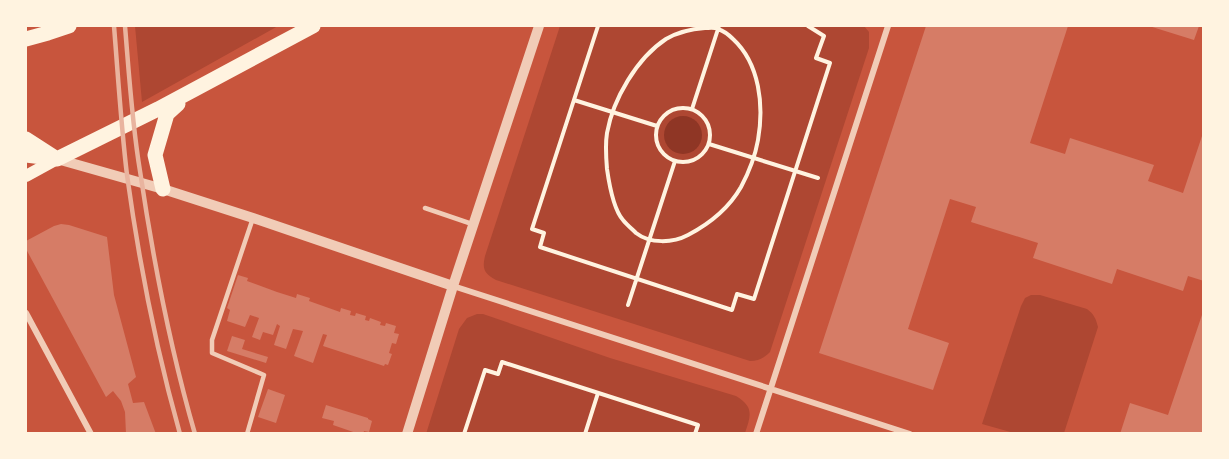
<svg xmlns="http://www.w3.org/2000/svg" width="1229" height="459" font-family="Inter,sans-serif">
<rect width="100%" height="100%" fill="#c8553d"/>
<path fill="#ae4732" d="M135,26H278L142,102Z
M560,26H864L869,32V48L770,352C764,358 759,361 750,361L496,280C484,273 482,269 485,256Z
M1031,295H1040L1087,309C1094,314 1096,319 1098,327L1064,433H1014L982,424L1021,306L1025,298Z
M477,314H483L610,358L736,396C754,407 751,415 745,433L426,434L459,329L467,318Z"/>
<path fill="#8f3625" d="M664 135a19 19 0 1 1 38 0a19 19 0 1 1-38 0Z"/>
<path fill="#d67c66" d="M926,26H1068L1030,143L1065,154L1070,138L1154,165L1148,181L1183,193L1204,130V281L1188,276L1183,291L1117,269L1112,284L1033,258L1038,243L971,222L976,207L950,199L908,329L949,343L933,390L819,353Z
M1149,26H1199L1194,40Z
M61,224L69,225L107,237L114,295L136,377L128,384L133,403L144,402L156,434H126L125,412L121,401L113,391L106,397L26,249V241L54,226Z
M238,275L248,278L247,281L277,292L296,298L297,294L310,298L309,301L340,312L341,308L351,311L350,315L355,316L356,313L366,316L365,320L369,321L370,318L381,322L380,325L385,326L386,323L396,326L394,333L399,334L396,344L392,343L389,353L392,354L388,365L385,364L384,366L323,346L327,335L323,334L313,363L294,356L303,331L293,329L286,349L274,345L280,326L277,324L273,335L263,332L260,340L252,337L259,318L250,315L245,327L227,321L230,310L227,308Z
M1204,309V434H1120L1130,403L1168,415Z
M232,336L245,340L242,349L268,357L266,363L227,351Z
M268,389L285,395L276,423L258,417Z
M326,405L368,418V419L372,421L369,432L364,431L363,434H359L333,425L334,421L322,418Z"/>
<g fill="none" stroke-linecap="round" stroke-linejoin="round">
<path stroke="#fff3e0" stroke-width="4" d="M598,26L532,229L544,233L540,247L732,310L737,294L754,299L830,63L816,58L824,36L808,26
M705,28C709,28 715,27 718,29C724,31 729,35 733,39C760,64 764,106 758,140C755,157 749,172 741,187C729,208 709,224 688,235C673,243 650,244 636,233C632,229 627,225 623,220C614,210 609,183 607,169C606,157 605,145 607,133C613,99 637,58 666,39C678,32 691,29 705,28Z
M574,100L657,126
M656 135a27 27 0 1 1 54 0a27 27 0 1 1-54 0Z
M692,109L719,26
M709,144L818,178
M628,305L675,161
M464,434L485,370L498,374L502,362L698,425L695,434
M585,434L598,393"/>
<path stroke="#f1ccb7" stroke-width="4.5" d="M425,208L472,224
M247,434L264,375L212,353V340L253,218"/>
<path stroke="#f1ccb7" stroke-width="6" d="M453,286L910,434
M26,313L91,434
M756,434L888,26"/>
<path stroke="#f1ccb7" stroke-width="10" d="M57,159L163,189L253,218L453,286
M407,434L453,286L539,26"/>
<path stroke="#fff3e0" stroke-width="12" d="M26,176L57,159"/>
<path stroke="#fff3e0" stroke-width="15" d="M26,39L48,33L69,26
M26,139L57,159
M26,155L51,158
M57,159L158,109L313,26
M163,189L155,155L167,114L178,104"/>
<path stroke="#e9b49f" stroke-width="4.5" d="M114,26C118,75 121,125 127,175C139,262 156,349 180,434
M125,26C129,74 132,123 140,171C153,259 170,348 195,434"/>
</g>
<rect width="1229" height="459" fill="none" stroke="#fff3e0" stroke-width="54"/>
</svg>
